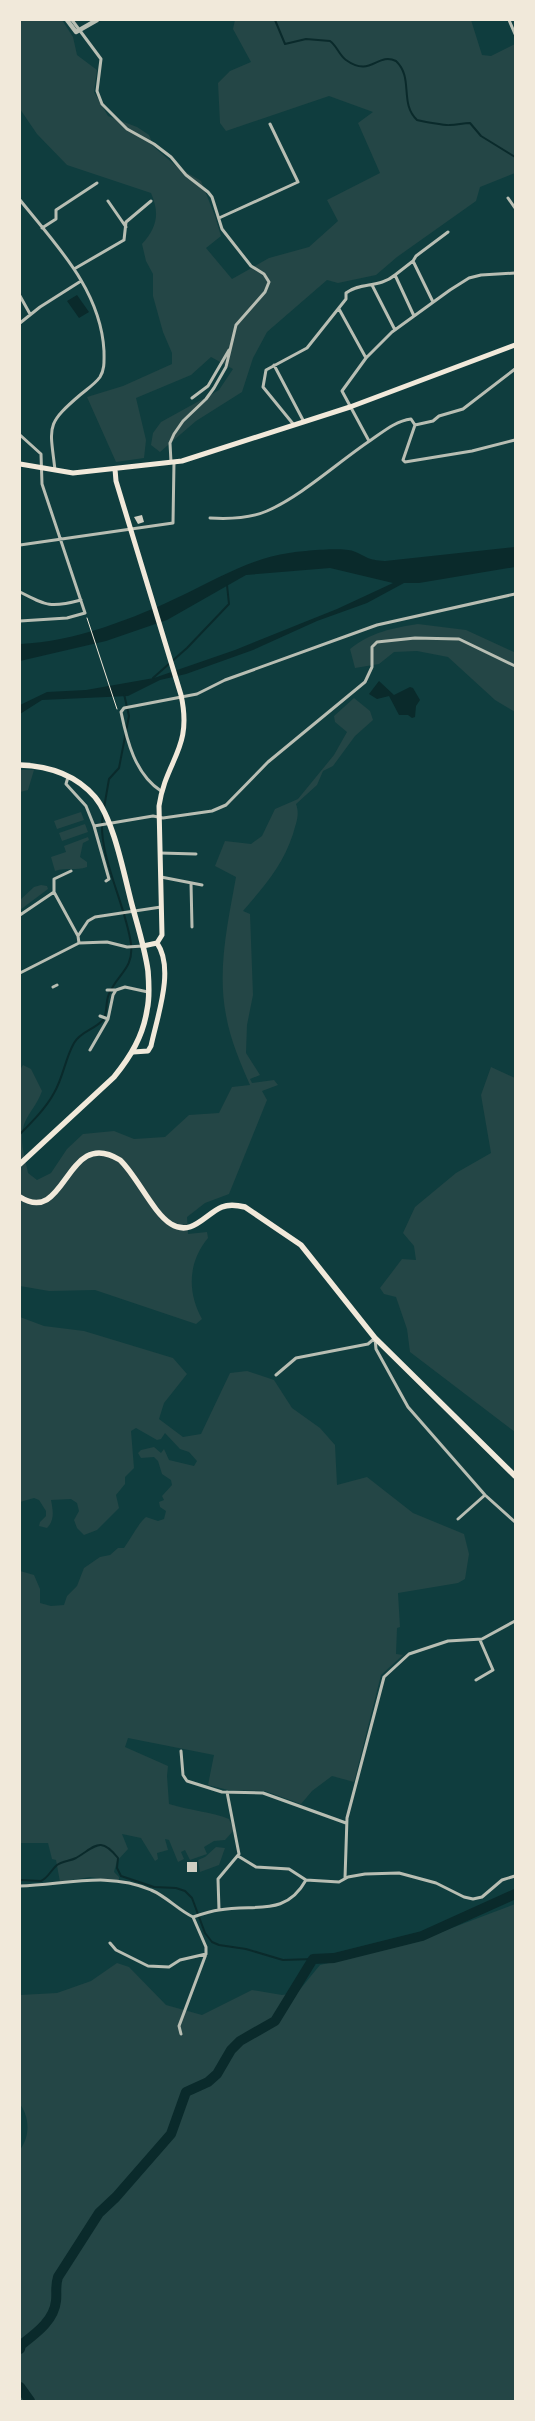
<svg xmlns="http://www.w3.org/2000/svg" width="535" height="2421" font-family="'Alegreya Sans',sans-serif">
<rect width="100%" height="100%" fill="#0f3d3e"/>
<path fill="#244646" d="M20,20H62L73,37L77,55L97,70L94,92L108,116L137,127L149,135L154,147L176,166L201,181L215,216L221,236L206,248L232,279L269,258L309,247L338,221L327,200L380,173L358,123L373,112L329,96L226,131L220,123L218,83L230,71L251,62L233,29L235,20H471L482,55L491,56L515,44V173L480,187L476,201L397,257L376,275L338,283L327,280L267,332L253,358L242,392L196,421L160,452L151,445L153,433L161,422L219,390L233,369L211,357L191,375L136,398L146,440L144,458L116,462L87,397L123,386L172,364V353L163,332L153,296V274L146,261L142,244C157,227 160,214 151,193L67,165L37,134L20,109Z
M418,624L466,630L514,652L515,712L495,700L448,657L417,651L394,652L379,664L355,668L350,649C371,632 393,628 418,624Z
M354,698L370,711L373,720L355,736L333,766L323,771L317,785L296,804C300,815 296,823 293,834C282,867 265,885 243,911L250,914L253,995L247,1025L246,1053L260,1075L250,1079L252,1083L274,1080L278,1085L262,1091L267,1100L229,1194L205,1203L187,1217L188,1234L207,1232L208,1238C188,1262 187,1292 202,1319L196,1324L95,1290L49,1291L20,1286V1070L23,1065L31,1069L42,1091C38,1103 30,1111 25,1122C18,1138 25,1157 28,1173L37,1180L51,1173L67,1149L83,1134L114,1131L134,1139L165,1137L189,1115L219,1113L232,1087L250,1085C240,1062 230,1039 226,1015C217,969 228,922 236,877L215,866L225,841L251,844L262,836L275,809L298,799L334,755L347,732L335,722L334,716Z
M20,770H34L28,790L20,792Z
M81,812L84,820L57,829L54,821Z
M85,824L88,832L62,841L59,833Z
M88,837L89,840L83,843L80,857L87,862V867C76,871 67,867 55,871L51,857L66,852L64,846Z
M41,885L47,886L48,889L20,910V900L34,887Z
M491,1067L515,1078V1432L410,1352L407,1329L396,1297L384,1294L380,1288L402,1259L416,1260L414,1246L403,1233L415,1207L456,1173L491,1153L481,1095Z
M20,1317L44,1326L84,1331L173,1358L187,1374L164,1403L159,1419L183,1437L201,1434L230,1373L247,1371L274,1380L292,1408L320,1428L335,1445L337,1485L367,1477L413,1513L464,1534L469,1554L465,1579L458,1583L398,1593L400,1627L397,1628L396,1654L403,1655L381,1675L354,1782L332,1776L312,1791L301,1804L265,1791L228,1790L208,1785L214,1755L128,1738L125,1747L168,1766L167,1776L169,1804C188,1810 212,1812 229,1819L234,1830L225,1840L214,1841L204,1847L207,1854L190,1860L185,1850L181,1852L184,1859L178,1862L169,1840L165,1839L168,1850L157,1853L158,1859L155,1861L141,1838L122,1834L128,1849L117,1861L114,1872L119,1877V1882L90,1877L60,1882L56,1860L52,1859L48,1843H20V1571L34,1575L40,1589V1603L51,1606L64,1605L67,1596L77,1586L84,1568L100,1557L110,1555L118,1548H124C132,1537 137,1525 146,1517L158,1521L164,1519L166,1511L160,1507L159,1502L164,1500L162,1496L172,1485L171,1480L162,1474L158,1461L154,1457L141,1458L138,1453L141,1450L154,1447L161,1453L164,1449L169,1460L194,1466L197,1461L189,1452L180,1449L165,1433L161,1439L157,1440L136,1428L131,1431L134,1468L125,1477V1484L116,1495L119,1508L97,1530L84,1535L77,1528L74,1520L79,1511L77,1503L71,1499L51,1500C53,1510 55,1520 47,1528L39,1526L40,1522L46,1516V1511L39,1500L34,1498L20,1502Z
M216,1847L225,1848L219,1865L200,1872L198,1860L205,1857Z
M515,1904V2401H20V2150C30,2136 30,2118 20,2104V1995L57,1993L91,1981L117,1963L129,1967L166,2005L202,2015L252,1990L282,1995L297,1993L320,1965L412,1943Z"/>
<path fill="#0a2a2b" d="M77,295L89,312L79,318L67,301Z
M515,547V567L419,583H404L367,603L317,621L253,650L186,674L160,680L128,696L42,700L20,714V705L47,692L86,690L154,678L235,650L337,609L393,583L330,568L246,575L167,620L106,641L20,661V644C74,642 135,618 183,595C216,579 252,558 289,553C301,551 342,547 353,551C368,557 367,560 385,561Z
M379,681L394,695L410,687L413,688L420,700L416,706L415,717L412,718L408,715H399L389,696L377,699L369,694Z"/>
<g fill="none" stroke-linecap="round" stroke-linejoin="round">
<path stroke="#0a2a2b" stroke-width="2" d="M275,20L285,44L306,39L330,41C337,46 339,55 346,60C371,78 377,52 396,61C414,78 399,103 417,120C420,121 448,126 450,125C457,125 463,123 470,123L481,136L515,157
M153,678L187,648L229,604L227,585
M104,808L109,779L119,768L129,716L124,694
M20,1134C32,1122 46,1108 54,1093C63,1078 65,1059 74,1043C81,1031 94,1030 103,1020C108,1013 105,1002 109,994C117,974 134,969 131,944C126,905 96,851 103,815
M20,1880L41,1881C48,1878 51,1870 57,1865C63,1861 70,1861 76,1858C95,1847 100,1835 118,1858L117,1868L121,1876L154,1887L176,1888L185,1891L192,1898L205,1933L212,1942L219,1945L246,1949L283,1960L313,1959"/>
<path stroke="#0a2a2b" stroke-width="10" d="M20,2349L21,2345C35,2334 54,2321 56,2301C57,2293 55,2286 58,2277L99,2213L116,2197L171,2134L186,2092L208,2082L217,2074L231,2050L240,2041L275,2021L313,1959L334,1958L422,1936L515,1894
M20,2387L30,2401"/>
</g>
<path fill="#cfcfc3" d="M142,515L144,522L138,524L134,517Z
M187,1862H197V1872H187Z"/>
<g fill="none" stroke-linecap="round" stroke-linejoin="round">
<path stroke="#f1e9da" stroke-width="1" d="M87,618L117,709"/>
<path stroke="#b8beb3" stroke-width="3" d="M72,20L101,59L97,91L102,104L127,129L154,144L171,157L186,175L208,192L212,197L222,229L251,266L264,274L269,282L265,292L236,325L226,367L214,388L206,399L183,421L174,434L170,443L171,462
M509,20L515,34
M508,198L515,208
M20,200C56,245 101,290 104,351C104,360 105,369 100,377C95,384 87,389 80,395C45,425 50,426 55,470
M108,201L126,227
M219,218L298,182L270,124
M42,228L56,219V210L97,183
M413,261L395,275L414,316
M74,269L124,240L126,222L151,201
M372,285L395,330
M20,296L30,314
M433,302L413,261L416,256L448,232
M339,309L366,358
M20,323L40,307L81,281
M274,365L304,422
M192,398L208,386L229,350
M294,425L263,387L266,370L307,348L346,299V293C360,282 380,288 395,275
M415,425L433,421L439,416L463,409L515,369
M20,435L41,454L42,484L85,613L67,618L20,621
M369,441L342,391L366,358L392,332L450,290L469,278L481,275L515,273
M210,518C227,519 251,518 267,511C303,495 338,462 371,440C384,431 396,421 411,419L415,425L403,460L405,462L472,451L515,440
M20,545L173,523L174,462
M20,592C47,606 51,608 81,600
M68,777L66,784L86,806L94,826L153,816L163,818L212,811L226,805L268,762L365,682L372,667V647L377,642L415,638L459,639L515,666
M161,791C135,774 127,741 121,712L124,708L197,694L225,680L377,625L515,594
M94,826L109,879L106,881
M160,853L196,854
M71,871L54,879V892L78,936L79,943L107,942L127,947L143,946
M161,877L202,885
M191,883L192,927
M20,915L54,892
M78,936L88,921L95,917L161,907
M20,973L79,943
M53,987L57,985
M107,990H116
M100,1016L108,1019
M90,1050L108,1019L113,995L116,990L125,987L148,992
M276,1375L296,1358L368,1344L375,1338L376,1349L408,1407L485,1495L515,1522
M458,1519L485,1495
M476,1680L493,1670L480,1640
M181,1751L183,1775L187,1781L222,1792L263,1793L346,1823
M238,1856L256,1867L289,1869L306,1880
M345,1878L347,1818L384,1677L409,1654L448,1641L482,1639L515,1621
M20,1886C64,1885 108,1871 151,1890C166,1896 178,1910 193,1917
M219,1910L218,1879L239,1854L227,1792
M110,1943L116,1950L148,1966L169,1967L180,1960L206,1954
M181,2034L179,2026L206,1954V1947L193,1917C202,1914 211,1911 219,1910C254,1903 285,1918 306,1880L339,1882L348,1877L365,1874L399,1873L436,1883L464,1897L473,1899L482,1897L502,1880L515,1876"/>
<path stroke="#b8beb3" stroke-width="4.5" d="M67,20L76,32L97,20"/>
<path stroke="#f1e9da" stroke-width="5" d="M20,464L73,473L182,461L350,407L515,345
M115,469L116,481L181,695C193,749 166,759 159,806L162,935L157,943
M143,946L157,943
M133,1052L148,1051L151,1046C157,1017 175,969 157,943"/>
<path stroke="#f1e9da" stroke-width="5.5" d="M20,765C48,766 76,775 95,797C114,820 124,875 132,905C138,927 145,949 148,971C149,984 150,997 147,1010C143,1036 131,1056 114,1077L20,1164
M20,1197C67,1227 65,1126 120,1160C137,1176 153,1213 171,1224C192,1237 205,1214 222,1207C229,1204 237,1205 245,1207L301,1245L375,1338L515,1476"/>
</g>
<rect width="535" height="2421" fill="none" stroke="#f1e9da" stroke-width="42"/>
</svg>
